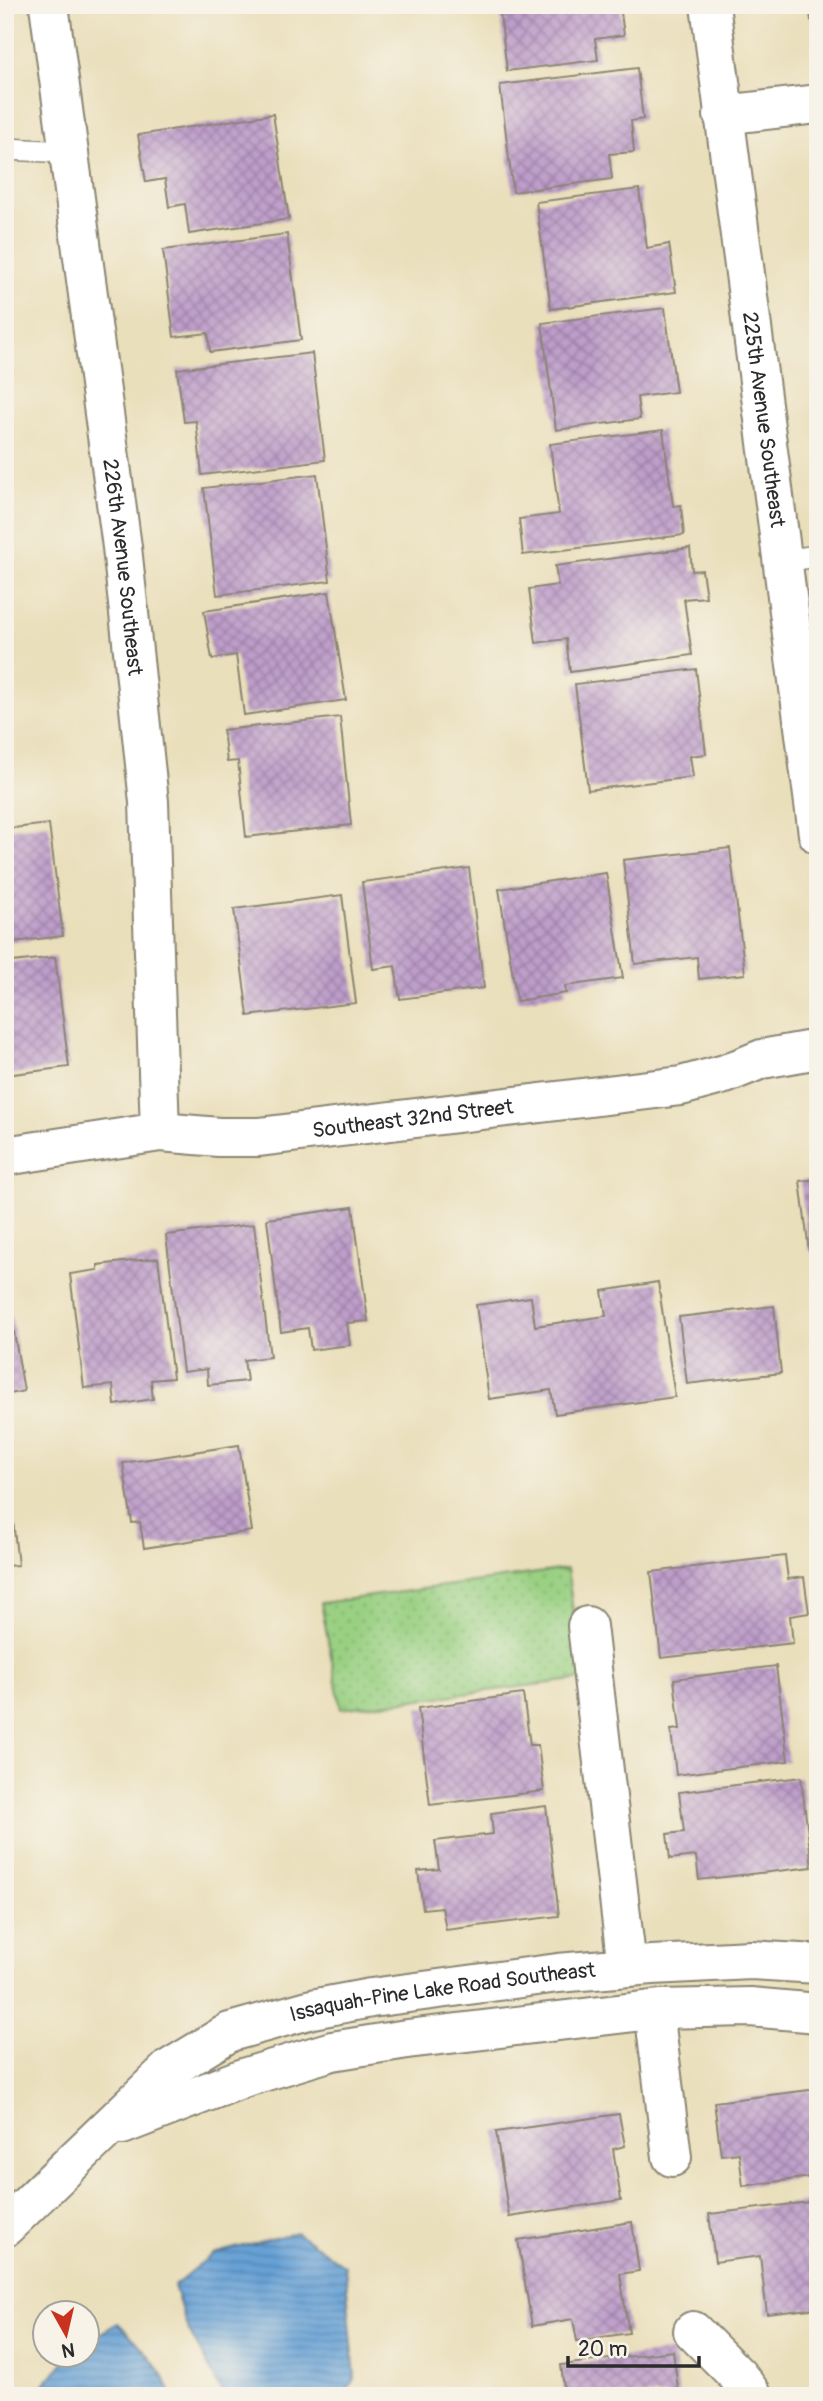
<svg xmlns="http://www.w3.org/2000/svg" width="823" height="2401" font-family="Pangolin,sans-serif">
<defs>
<pattern id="park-dots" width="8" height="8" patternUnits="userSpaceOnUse" patternTransform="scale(1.75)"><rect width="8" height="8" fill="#99d082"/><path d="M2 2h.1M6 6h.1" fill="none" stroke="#84b370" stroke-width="1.8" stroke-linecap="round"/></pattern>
<pattern id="water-rules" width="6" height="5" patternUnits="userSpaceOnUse" patternTransform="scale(1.75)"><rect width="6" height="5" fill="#66a1d6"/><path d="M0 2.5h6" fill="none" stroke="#5483ae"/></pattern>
<pattern id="building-cross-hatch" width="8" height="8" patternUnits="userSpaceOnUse" patternTransform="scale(1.75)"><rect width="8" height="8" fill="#be9dca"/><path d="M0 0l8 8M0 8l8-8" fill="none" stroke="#9b80a4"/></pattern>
</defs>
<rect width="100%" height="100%" fill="#f7f3e8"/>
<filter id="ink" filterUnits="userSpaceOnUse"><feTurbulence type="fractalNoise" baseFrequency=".0143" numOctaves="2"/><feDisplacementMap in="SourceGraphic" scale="14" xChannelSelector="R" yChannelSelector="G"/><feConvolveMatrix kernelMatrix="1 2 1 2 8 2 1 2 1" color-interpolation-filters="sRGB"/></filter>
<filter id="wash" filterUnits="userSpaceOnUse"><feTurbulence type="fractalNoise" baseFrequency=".00686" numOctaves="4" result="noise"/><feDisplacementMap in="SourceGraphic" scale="28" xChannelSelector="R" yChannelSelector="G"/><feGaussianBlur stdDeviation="1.57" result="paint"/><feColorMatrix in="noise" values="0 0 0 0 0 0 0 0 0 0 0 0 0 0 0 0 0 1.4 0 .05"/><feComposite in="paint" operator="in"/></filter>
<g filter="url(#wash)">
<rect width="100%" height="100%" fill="#eadfbb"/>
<path fill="url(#park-dots)" stroke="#627e56" stroke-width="2" d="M567,1569L583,1679L341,1709L321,1603Z"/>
<path fill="url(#water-rules)" stroke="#486680" stroke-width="2" d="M296,2232L345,2266L355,2377L344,2396H224L187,2327L174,2286L213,2254Z
M118,2323C141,2345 161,2366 172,2396H33L70,2356H88V2340Z"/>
<g id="blocks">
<path fill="url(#building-cross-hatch)" d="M499,5H620L624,35L595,39L598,60L507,71Z
M809,5H818V19L811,20Z
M637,68L643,119L631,121L634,152L609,154L612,179L513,192L500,85Z
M273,114L289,219L189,234L185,204L169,207L165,179L146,182L138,135Z
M639,189L647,248L669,244L676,292L551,309L536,202Z
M287,234L301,340L210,352L208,333L174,337L163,250Z
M665,308L676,392L637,397L640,419L556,430L542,323Z
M312,353L325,460L202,475L196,421L184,422L177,369Z
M663,430L673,506L681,505L684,535L523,555L519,519L559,514L550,444Z
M317,474L330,581L217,595L204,488Z
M690,548L692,571L702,570L706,597L684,599L692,655L570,672L566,639L536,643L529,589L558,585L555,566Z
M329,592L346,700L244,715L236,655L212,659L204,611Z
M696,669L706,754L690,756L693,777L588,790L575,684Z
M340,717L351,825L246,837L238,761L227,762L223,730Z
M49,824L63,936L5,943V829Z
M730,848L745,974L699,979L697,957L635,964L623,860Z
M469,868L484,988L400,999L395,966L373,969L362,882Z
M606,873L623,978L565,986L566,993L517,1001L499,889Z
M342,895L356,1003L248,1016L234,909Z
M55,957L69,1067L5,1075V963Z
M818,1179V1249L809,1251L800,1181Z
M353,1207L368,1321L347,1323L350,1345L311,1350L308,1328L281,1332L267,1219Z
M254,1224L270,1357L244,1360L247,1381L208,1385L207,1369L183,1372L166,1235Z
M158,1258L173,1378L151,1380L153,1399L115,1405L113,1385L84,1388L70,1274L98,1270V1265Z
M5,1279L24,1391L5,1395Z
M658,1282L675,1397L555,1414L551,1390L489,1399L476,1305L531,1297L535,1326L606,1316L602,1291Z
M774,1306L781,1373L687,1384L679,1317Z
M239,1445L252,1531L144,1548L140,1522L132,1523L123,1463Z
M5,1476H8L18,1565L5,1566Z
M785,1556L788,1579L804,1577L809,1613L790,1616L793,1643L661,1658L651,1572Z
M776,1666L788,1761L676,1775L671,1730L680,1729L674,1679Z
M523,1694L530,1745H538L544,1791L430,1805L418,1708Z
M801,1777L812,1867L699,1880L696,1856L670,1859L667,1834L684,1832L679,1792Z
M546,1806L559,1916L446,1930L442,1907L423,1909L418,1871L439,1869L435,1841L493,1834L491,1813Z
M818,2089V2176L743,2186L739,2153L721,2155L714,2102Z
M619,2114L625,2146L613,2149L621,2200L509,2217L496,2132Z
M818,2201V2308L767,2314L760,2256L715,2262L709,2214Z
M632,2222L639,2271L620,2274L629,2333L577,2341L573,2319L532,2326L518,2240Z
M673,2351L679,2396H565L561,2365Z
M818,2383V2396H814L812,2384Z"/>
</g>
</g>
<g filter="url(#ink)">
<use href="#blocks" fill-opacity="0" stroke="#8a8573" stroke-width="2"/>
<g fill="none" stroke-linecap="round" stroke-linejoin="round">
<defs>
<path id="service" d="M5,149L69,152
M782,561L818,556"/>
<g id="minor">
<path id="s1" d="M49,5L122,547L149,802L160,1132"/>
<path id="s2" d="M710,5L818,834"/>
<path d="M723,115L818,104"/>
<path id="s3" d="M5,1156L160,1132L219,1137H259L681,1086L725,1074L762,1059L818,1049"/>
<path d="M587,1626L627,1967"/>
<path d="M654,2010L672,2157"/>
<path d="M693,2331L738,2376L753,2396"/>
</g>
<g id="tertiary">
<path d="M122,2125L243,2078L332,2051L407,2039L660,2009L750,2007L818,2013"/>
<path id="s4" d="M5,2227L169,2069L230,2032L312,2009L371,1998L558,1973L652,1965L751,1960L818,1964"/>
</g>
</defs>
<use href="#service" stroke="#8a8573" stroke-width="24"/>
<use href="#minor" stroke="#8a8573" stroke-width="42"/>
<use href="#tertiary" stroke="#8a8573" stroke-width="42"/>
<use href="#service" stroke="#fff" stroke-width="21"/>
<use href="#minor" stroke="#fff" stroke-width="38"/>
<use href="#tertiary" stroke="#fff" stroke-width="38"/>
</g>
</g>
<g text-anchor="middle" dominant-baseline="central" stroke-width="5" stroke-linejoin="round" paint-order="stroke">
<g font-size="21" fill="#2b2b2b" stroke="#f7f3e8">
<text stroke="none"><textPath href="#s2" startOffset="418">225th Avenue Southeast</textPath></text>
<text stroke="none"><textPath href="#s1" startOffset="567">226th Avenue Southeast</textPath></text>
<text stroke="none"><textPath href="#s3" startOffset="411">Southeast 32nd Street</textPath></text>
<text stroke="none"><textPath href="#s4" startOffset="516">Issaquah-Pine Lake Road Southeast</textPath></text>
</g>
</g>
<rect width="823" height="2401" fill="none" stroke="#f7f3e8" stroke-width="28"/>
<g transform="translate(66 2334) rotate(172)"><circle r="33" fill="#f7f3e8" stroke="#a5a39c" stroke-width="2"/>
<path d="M0-5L12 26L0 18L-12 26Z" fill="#c8321e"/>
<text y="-10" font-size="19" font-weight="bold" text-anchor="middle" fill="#2b2b2b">N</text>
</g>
<path d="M568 2356v10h131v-10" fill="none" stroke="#2b2b2b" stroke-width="3.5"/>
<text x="578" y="2356" font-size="21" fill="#2b2b2b" stroke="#f7f3e8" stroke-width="5" paint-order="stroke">20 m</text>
</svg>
